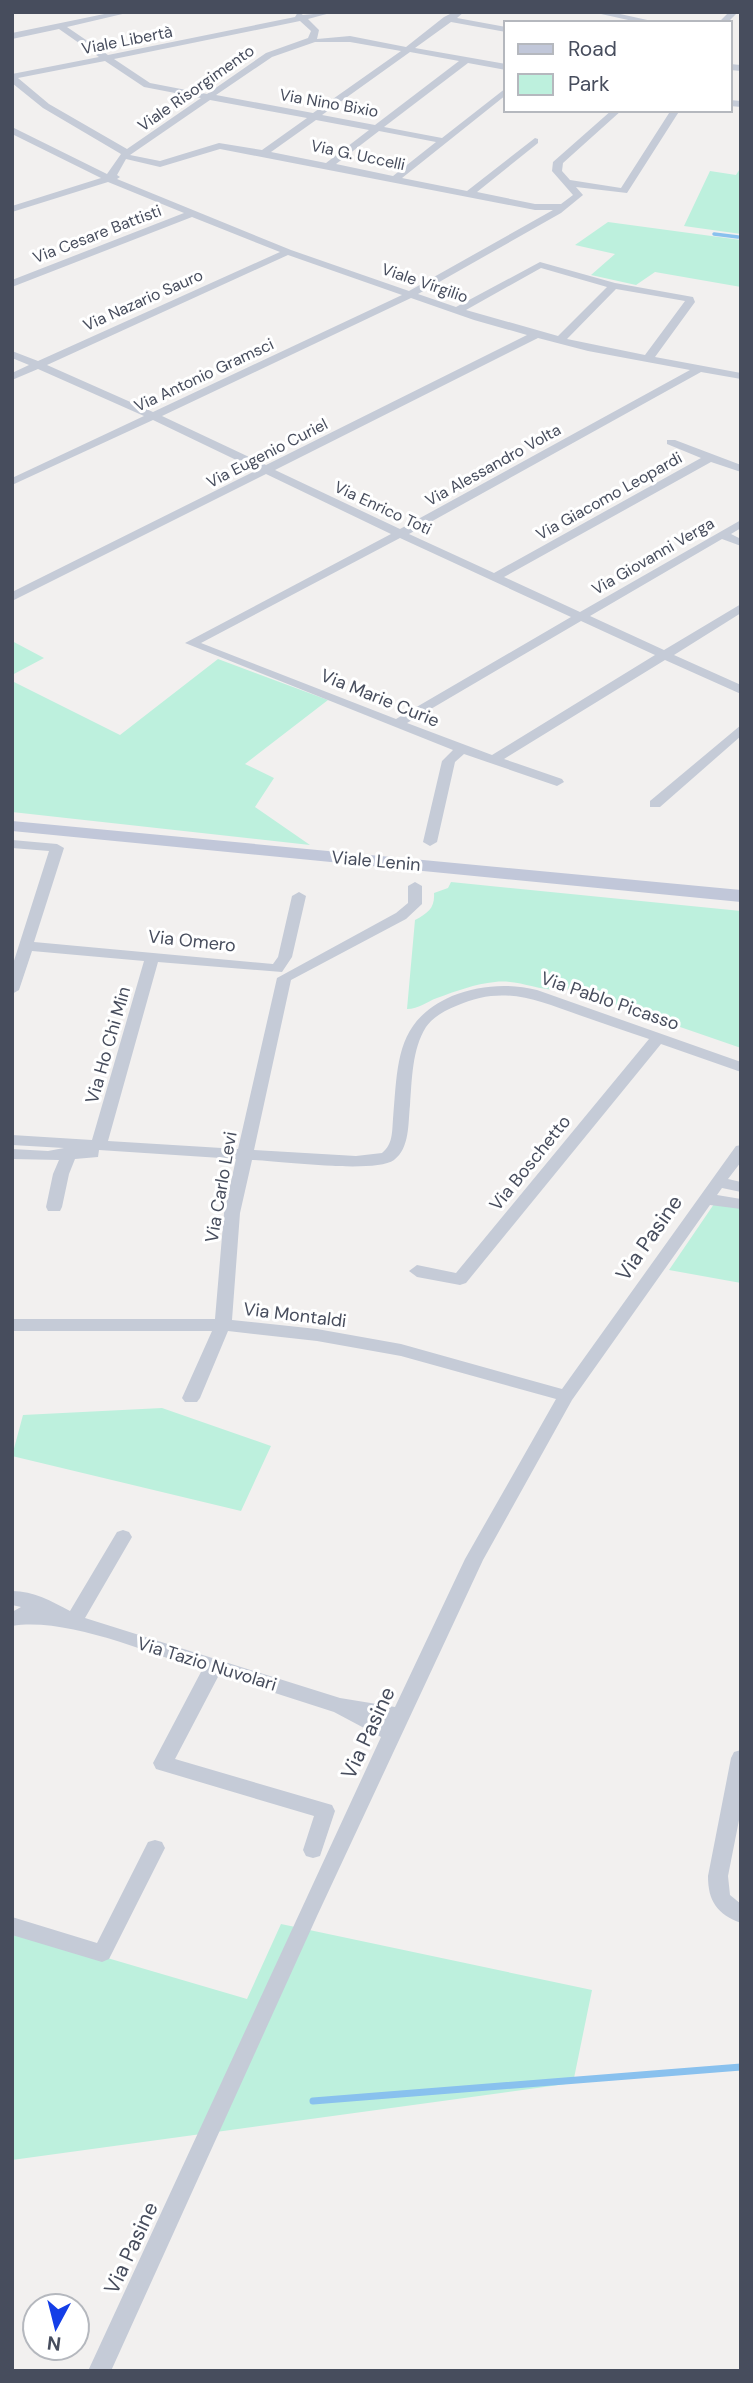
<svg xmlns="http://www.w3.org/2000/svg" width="753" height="2383" font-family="'DM Sans',sans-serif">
<rect width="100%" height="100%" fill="#f2f0ef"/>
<path fill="#bdf0dd" d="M741,167V234L684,226L710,171L736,175Z
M608,222L741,240V287L655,272L636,285L591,275L615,254L575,245Z
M12,641L44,658L12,675Z
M218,659L328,700L245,764L274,778L255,807L310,845L12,812V681L120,735Z
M451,882L741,911V1048L570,989C541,994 522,979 495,982C475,984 456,991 437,998C426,1002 419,1009 407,1009L415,920C428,913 435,908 434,893L448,888Z
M714,1204L741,1208V1283L669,1270Z
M162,1408L271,1446L241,1511L12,1456L23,1415Z
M281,1924L592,1990L573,2083L12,2160V1930L247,1999Z"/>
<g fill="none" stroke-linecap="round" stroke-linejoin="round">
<path stroke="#89c1ee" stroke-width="3.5" d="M714,234L738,237"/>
<path stroke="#89c1ee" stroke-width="7" d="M313,2101L741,2067"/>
<path fill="#c5cbd7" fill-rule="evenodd" d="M114,12H131L67,27L108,55L295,17L298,12L303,15L334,12L308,19L319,30L317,39L350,36L406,47L444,17L454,12H464L457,18L506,27V32L451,22L415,48L506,64V70L468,63L384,127L442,138L506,88V95L402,178L467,191L535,138L538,139V143L477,192L535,204H561L573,195L552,171L553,162L612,110H622L563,163L562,171L570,180L621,188L671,110H680L627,193L576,187L583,195L561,213L418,294L456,307L540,262L615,283L693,297L695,302L655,357L741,373V379L701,372L409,534L494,573L701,458L667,444V440H675L741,465V472L711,462L504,577L580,612L741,520V528L731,534L741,539V546L722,539L590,616L664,650L741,604V613L674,655L741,685V694L665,660L504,759L562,779L564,782L557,786L464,754L455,762L437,842L430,846L423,842L442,761L453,750L185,643L391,534L266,474L12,601V592L257,470L153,420L12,485V478L144,416L38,369L12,380V373L29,365L12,358V351L38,361L280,252L192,217L12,287V280L184,213L108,182L12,212V206L101,178L12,134V127L107,174L121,154L43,108L12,83V74L99,57L59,29L12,39V33ZM300,21L311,31L308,38L266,53L207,94L150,83L114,59ZM315,42H350L401,51L313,113L216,95L272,57ZM410,52L459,61L375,125L322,115ZM105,61L144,87L201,98L127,149L49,104L18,78ZM210,100L307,118L262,150L219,143L160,161L130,155ZM316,120L369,130L326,163L271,152ZM379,131L436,142L393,176L336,164ZM220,149L535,210H553L409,291L291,250L117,179L120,177L117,175L126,159L160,167ZM288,255L402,295L153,412L47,365ZM541,268L607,287L558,336L466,310ZM616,289L685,301L645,355L567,339ZM411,298L474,320L527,335L266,465L162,416ZM538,338L588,351L690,370L400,529L275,470ZM400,538L571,617L396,719L201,643ZM581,621L655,655L492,755L407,723Z
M592,12H611L661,23H642Z
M729,12H738L727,23H718Z
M730,64L741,65V71L730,70Z
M730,100L741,101V107L730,106Z
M741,725V736L660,807H650V801Z
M12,840L57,844L64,848L34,942L273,964L278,957L292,896L299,892L306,896L292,957L282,972L158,962L108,1141L238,1149L277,978L396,913L408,903V886L415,882L422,886V904L406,919L291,980L254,1150L356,1156L382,1153C393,1144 392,1132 393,1119C398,1064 395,1021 452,996C479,985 509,983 537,990L741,1062V1072L661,1044L466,1283L460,1285L417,1277L409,1271L417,1265L456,1273L649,1039C625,1031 602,1023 579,1015C534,999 502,985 456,1006C444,1011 433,1017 426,1027C412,1049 412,1080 410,1105C408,1123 410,1148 394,1160C374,1174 280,1161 252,1160L240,1213L232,1320L317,1329L401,1344L562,1389L736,1146L741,1145V1162L728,1179L741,1182V1192L722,1188L717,1195L741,1199V1209L710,1205L572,1400L483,1560L317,1916L111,2371H88L381,1737L334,1712L219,1675L175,1759L332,1805L335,1811L320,1856L313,1858L306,1856L303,1850L314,1816L156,1769L153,1763L202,1670C149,1653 67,1617 12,1626V1612L21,1607L12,1605V1591C34,1591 51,1601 70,1611L117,1532L123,1530L129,1532L132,1537L85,1618L340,1698L395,1707L465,1559L556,1399L401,1356L317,1341L228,1331L200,1398L197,1402H185L182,1398L212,1331H12V1319H215L224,1213L236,1159L99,1150L98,1157L75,1159L69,1174L62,1207L60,1211H48L46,1207L53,1174L59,1160L12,1159V1149L48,1151L64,1148L12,1145V1135L92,1140L144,961L32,951L19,990L12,994V967L49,851L12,848Z
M741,1750V1810L728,1876L730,1895L741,1904V1923C717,1914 708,1901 708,1876L731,1758L734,1752Z
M155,1840L162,1842L165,1848L109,1959L102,1962L12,1935V1917L97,1943L148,1842Z"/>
<path fill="#c1c7d9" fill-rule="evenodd" d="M12,821L741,890V902L12,831Z"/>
</g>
<g text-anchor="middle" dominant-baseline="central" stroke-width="6" stroke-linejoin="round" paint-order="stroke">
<g font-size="16" fill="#474d5d" stroke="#fff">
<text transform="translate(127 40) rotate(-11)">Viale Libertà</text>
<text transform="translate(196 88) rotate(-35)">Viale Risorgimento</text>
<text transform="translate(329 103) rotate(10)">Via Nino Bixio</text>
<text transform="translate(358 155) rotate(12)">Via G. Uccelli</text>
<text transform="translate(97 234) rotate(-21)">Via Cesare Battisti</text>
<text transform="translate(425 283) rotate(19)">Viale Virgilio</text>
<text transform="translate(143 300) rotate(-24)">Via Nazario Sauro</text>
<text transform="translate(204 375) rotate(-25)">Via Antonio Gramsci</text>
<text transform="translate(267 453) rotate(-27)">Via Eugenio Curiel</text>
<text transform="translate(493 465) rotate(-29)">Via Alessandro Volta</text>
<text transform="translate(609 496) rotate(-29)">Via Giacomo Leopardi</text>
<text transform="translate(383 508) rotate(25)">Via Enrico Toti</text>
<text transform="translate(653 556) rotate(-30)">Via Giovanni Verga</text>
</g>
<g font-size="18" fill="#474d5d" stroke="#fff">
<text transform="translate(380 698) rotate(22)">Via Marie Curie</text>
<text transform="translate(376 861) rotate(5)">Viale Lenin</text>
<text transform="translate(192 941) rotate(6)">Via Omero</text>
<text transform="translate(610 1001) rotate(19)">Via Pablo Picasso</text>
<text transform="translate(108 1045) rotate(-74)">Via Ho Chi Min</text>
<text transform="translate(530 1163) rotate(-51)">Via Boschetto</text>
<text transform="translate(221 1187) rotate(-80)">Via Carlo Levi</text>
<text transform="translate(295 1315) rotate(7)">Via Montaldi</text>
<text transform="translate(207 1664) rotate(17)">Via Tazio Nuvolari</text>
</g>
<g font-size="21" fill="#474d5d" stroke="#fff">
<text transform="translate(649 1238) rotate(-55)">Via Pasine</text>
<text transform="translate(368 1733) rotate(-65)">Via Pasine</text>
<text transform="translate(131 2248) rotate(-65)">Via Pasine</text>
</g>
</g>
<rect width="753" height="2383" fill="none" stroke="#474d5d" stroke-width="28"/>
<rect x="504" y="21" width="228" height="91" fill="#ffffff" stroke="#b5b8be" stroke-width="2"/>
<rect x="518" y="44" width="35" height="10" fill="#c1c7d9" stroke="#b5b8be" stroke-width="2"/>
<text x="568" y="56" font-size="21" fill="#474d5d">Road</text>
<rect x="518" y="74" width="35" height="21" fill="#bdf0dd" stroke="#b5b8be" stroke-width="2"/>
<text x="568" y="91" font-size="21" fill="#474d5d">Park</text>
<g transform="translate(56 2327) rotate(187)"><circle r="33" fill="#ffffff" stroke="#b5b8be" stroke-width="2"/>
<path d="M0-5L12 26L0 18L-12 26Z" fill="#143ee7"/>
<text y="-10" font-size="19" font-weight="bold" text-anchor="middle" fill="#474d5d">N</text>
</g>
</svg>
